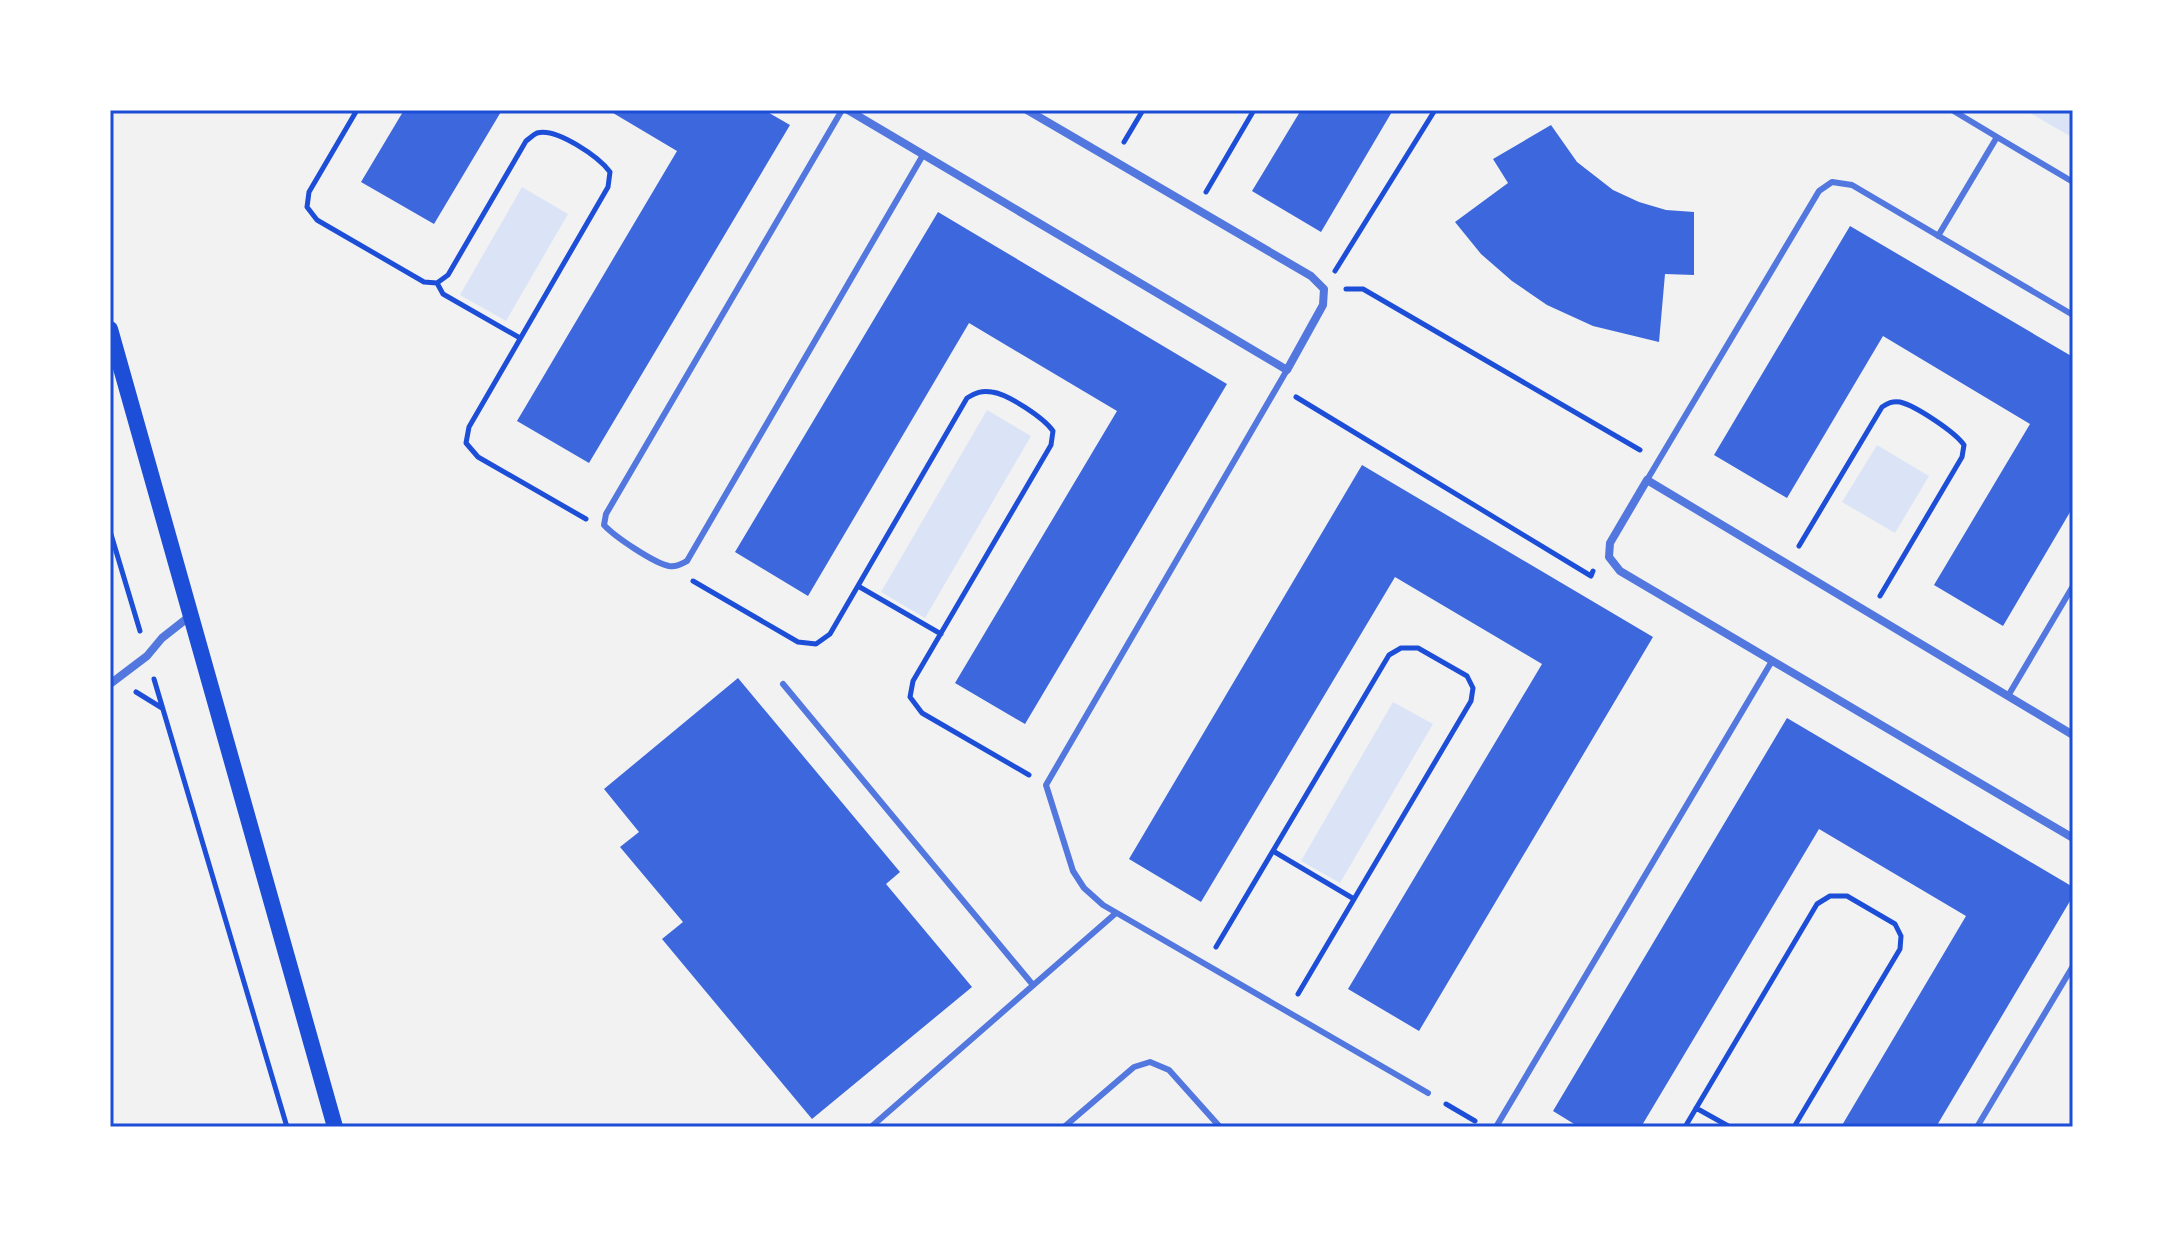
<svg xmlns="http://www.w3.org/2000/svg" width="2183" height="1237" font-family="Overpass,sans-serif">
<rect width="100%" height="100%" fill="#f2f2f2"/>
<path fill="#dbe4f7" d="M2025,110H2073V138Z
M522,187L568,214L506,321L460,295Z
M987,410L1031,436L925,618L881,592Z
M1877,445L1929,476L1895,533L1842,502Z
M1393,702L1433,724L1340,883L1301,861Z"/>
<path fill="#3d67dc" d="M404,110H502L434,224L361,182Z
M608,110H764L790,125L589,463L517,421L677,151Z
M1301,110H1393L1321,232L1252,191Z
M1551,125L1577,162L1613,190L1639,202L1666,210L1694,212V275L1665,274L1659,342L1593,326L1547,305L1512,281L1481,254L1455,222L1508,183L1493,159Z
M938,212L1227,384L1025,724L955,683L1117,411L969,323L808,596L735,552Z
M1850,226L2073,357V507L2003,626L1934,585L2030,424L1883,336L1787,498L1714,455Z
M1362,465L1653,637L1419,1031L1348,989L1542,664L1395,577L1201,902L1129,859Z
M738,678L900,872L886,884L972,987L812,1119L662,939L683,922L620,847L639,832L604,789Z
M1787,718L2073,887V896L1936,1127H1841L1966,916L1819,829L1641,1127H1579L1553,1111Z"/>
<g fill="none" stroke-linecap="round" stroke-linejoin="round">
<path stroke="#1d4ed8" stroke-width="5" d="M357,110L309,192L307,207L317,220L424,282L437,283L448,275L526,141C530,138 533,135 537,133C556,127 599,157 610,172L608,187L469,427L466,443L478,457L586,519
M1124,142L1143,110
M1206,192L1254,110
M1335,271L1435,110
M437,283L443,294L520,338
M1346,289H1363L1640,450
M1296,397L1591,576L1593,571
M110,531L140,631
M1799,546L1882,407C1888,403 1892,401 1900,402C1916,406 1955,432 1964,445L1962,457L1880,596
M693,581L798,642L816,644L830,634L967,398C975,393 982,390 992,392C1008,394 1044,418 1053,431L1051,445L913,681L910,697L922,713L1029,775
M858,586L941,634
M154,679L287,1127
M136,692L162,708
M1273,851L1354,899
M1216,947L1389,655L1401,648H1418L1467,676L1473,688L1471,701L1298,994
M1446,1104L1475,1121
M1696,1108L1730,1127
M1685,1127L1817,904L1830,896H1847L1895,924L1901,936L1900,949L1794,1127"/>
<path stroke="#5277de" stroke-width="6" d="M842,110L606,514L604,525C615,537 654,563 669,566C677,567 681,564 687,561L923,155
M1952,110L1997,137
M1938,236L1997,137L2073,182
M1287,370L1046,785L1073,871L1084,888L1103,905L1428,1093
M1647,480L1819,191L1832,182L1852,185L2073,315
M783,684L1033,985
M2008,696L2073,586
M871,1127L1116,913
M1064,1127L1134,1067L1150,1062L1169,1070L1220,1127
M1496,1127L1772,661
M1977,1127L2073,966"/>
<path stroke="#5277de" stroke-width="8" d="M848,110L1287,370L1323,305L1324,289L1311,276L1027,110
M110,684L147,656L162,638L190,616
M2073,735L1647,480L1610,543L1609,557L1620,571L2073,838"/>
<path stroke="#1d4ed8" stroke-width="16" d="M110,329L335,1127"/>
</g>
<rect width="2183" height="1237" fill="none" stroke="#ffffff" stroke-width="224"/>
<rect x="112" y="112" width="1959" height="1013" fill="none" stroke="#1d4ed8" stroke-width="3"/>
</svg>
